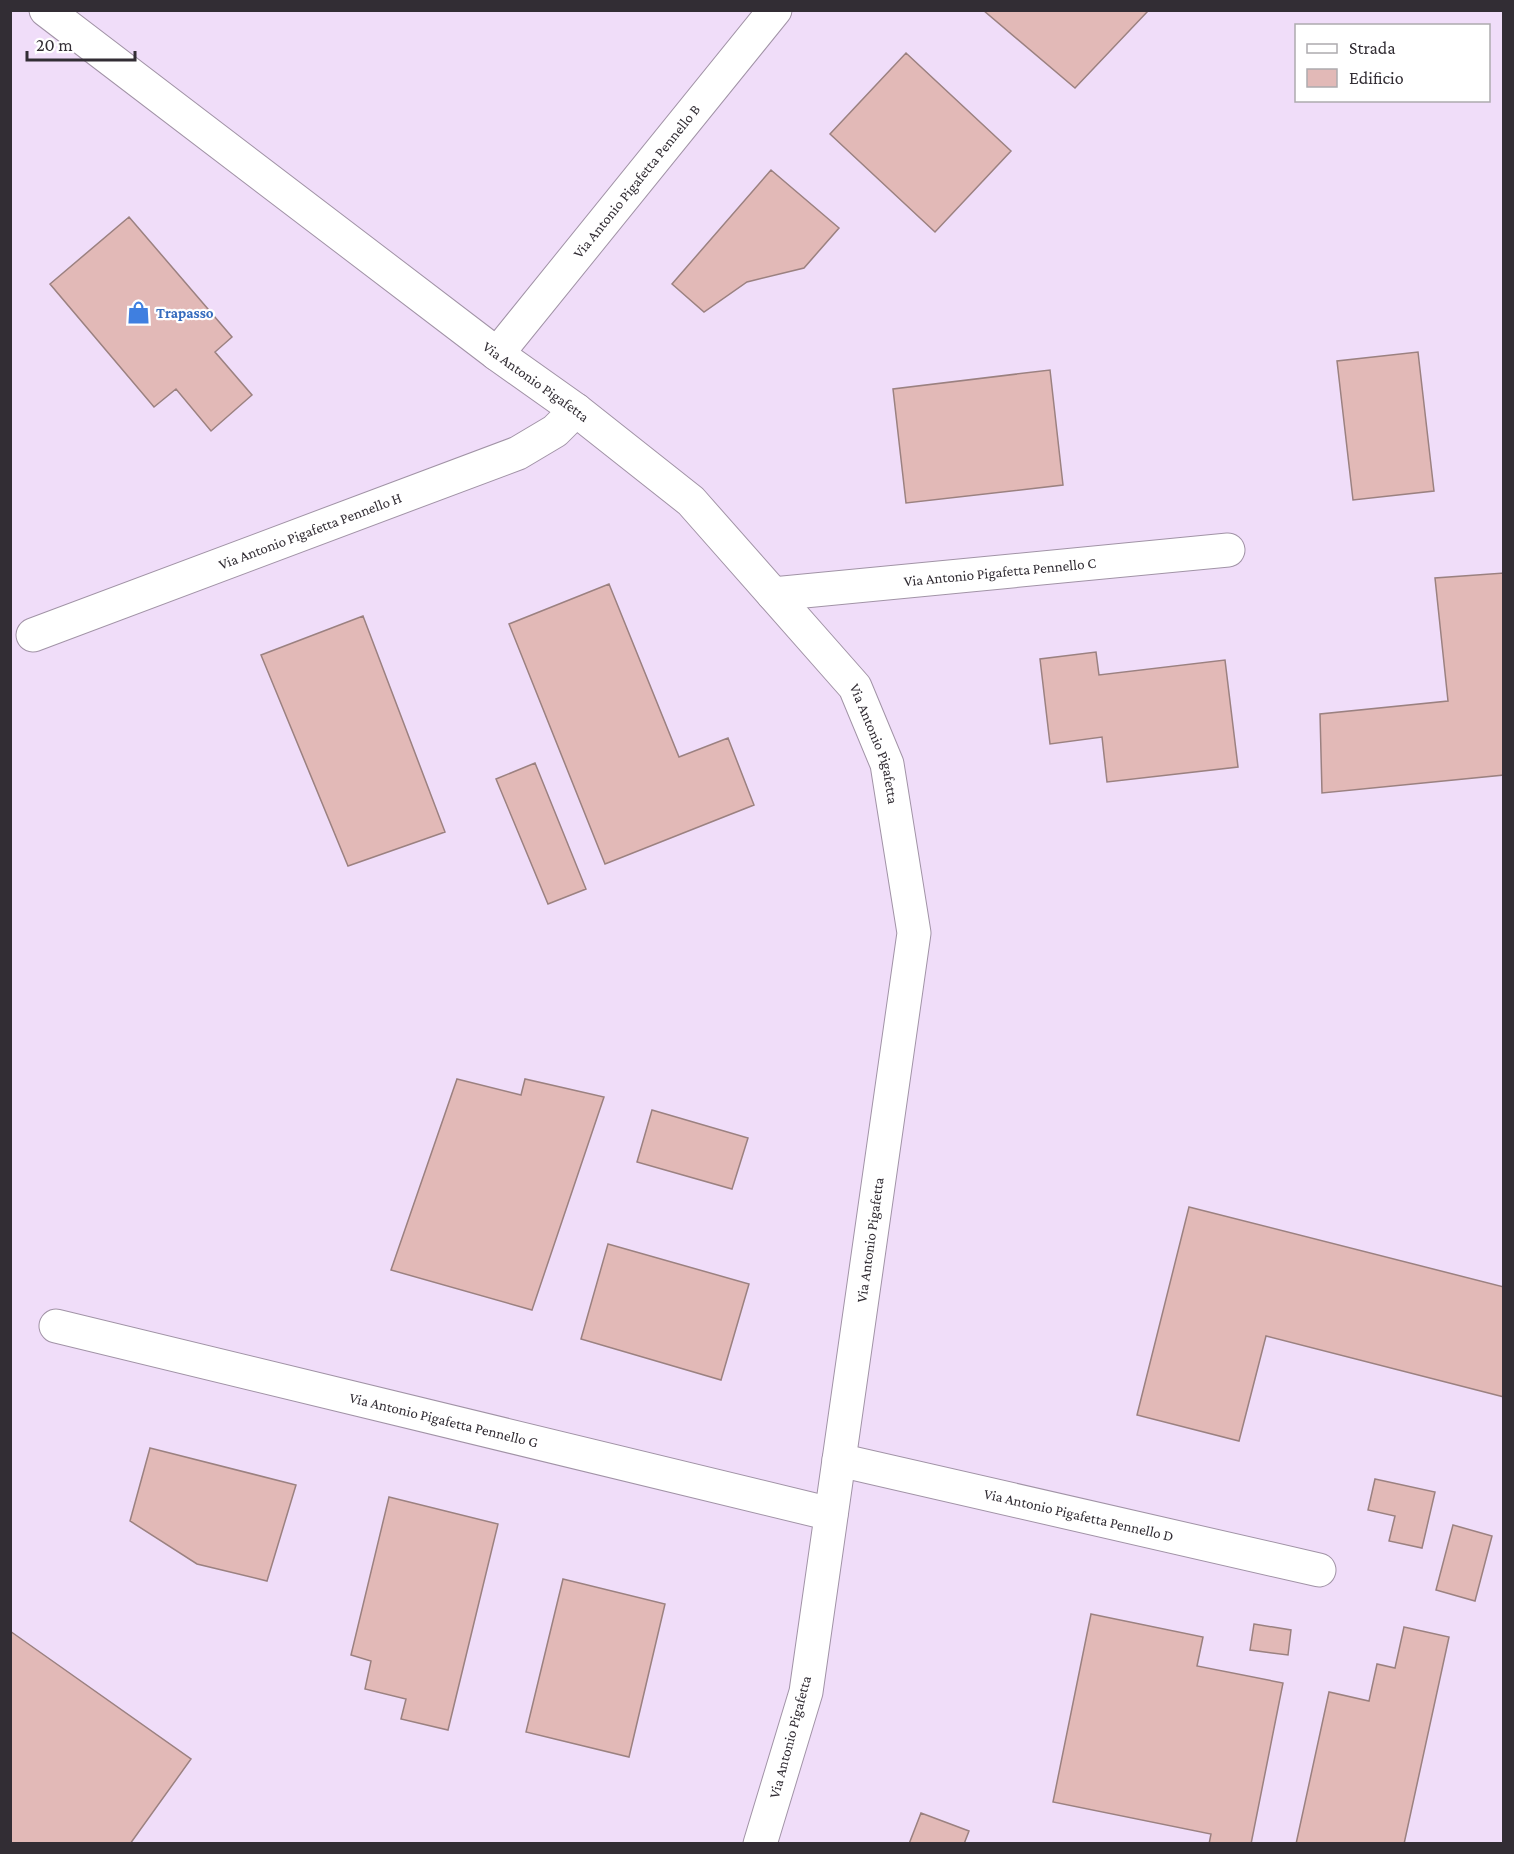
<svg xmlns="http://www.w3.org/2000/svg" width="1514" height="1854" font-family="'Crimson Pro',serif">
<rect width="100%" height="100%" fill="#f9edfe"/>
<path fill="#f0ddf9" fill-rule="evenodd" d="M11,11H1503V1843H11ZM1296,26H1488V100H1296Z"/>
<path fill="#e2b9b7" stroke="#9b8180" stroke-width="1.5" d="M983,10H1148V11L1075,88Z
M906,53L1011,151L935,232L830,134Z
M771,170L839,228L804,268L747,282L704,312L672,284Z
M129,217L232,337L215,352L252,395L211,431L176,389L154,407L50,284Z
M1418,352L1434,491L1353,500L1337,361Z
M1050,370L1063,485L906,503L893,389Z
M1504,573V775L1322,793L1320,714L1448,701L1435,578Z
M609,584L679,757L728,738L754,805L605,864L509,624Z
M363,616L445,832L348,866L261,655Z
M1096,652L1099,675L1225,660L1238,767L1107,782L1102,737L1050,744L1040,659Z
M535,763L586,889L548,904L496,779Z
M457,1079L521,1095L525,1079L604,1097L532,1310L391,1270Z
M652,1110L748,1138L732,1189L637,1162Z
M1189,1207L1504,1287V1397L1266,1336L1239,1441L1137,1415Z
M608,1244L749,1284L721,1380L581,1339Z
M150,1448L296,1485L267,1581L197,1564L130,1521Z
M1375,1479L1435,1492L1422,1548L1389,1541L1395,1516L1368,1510Z
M389,1497L498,1524L448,1730L401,1719L406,1699L365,1689L371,1661L351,1655Z
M1453,1525L1492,1536L1475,1601L1436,1590Z
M563,1579L665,1604L629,1757L526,1732Z
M1091,1614L1203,1637L1197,1666L1283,1683L1251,1844H1209L1211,1834L1053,1802Z
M1254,1624L1291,1630L1288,1655L1250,1650Z
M1404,1627L1449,1637L1404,1844H1296L1329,1692L1369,1701L1377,1664L1395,1668Z
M10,1631L191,1759L130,1844H10Z
M921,1813L969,1831L964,1844H909Z"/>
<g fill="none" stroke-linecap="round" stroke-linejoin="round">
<defs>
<g id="minor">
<path id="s1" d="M46,10L497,354L576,410L691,501L855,687L887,764L914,933L806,1692L760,1844"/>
<path id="s2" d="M497,354L775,10"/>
<path id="s3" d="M773,594L1228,550"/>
<path id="s4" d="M33,635L518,453L555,431L576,410"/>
<path id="s5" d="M56,1326L831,1514"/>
<path id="s6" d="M839,1460L1319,1570"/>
</g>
</defs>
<use href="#minor" stroke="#a193a6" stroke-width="35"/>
<use href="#minor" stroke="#fff" stroke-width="33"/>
</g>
<defs>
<symbol id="shop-bare" viewBox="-9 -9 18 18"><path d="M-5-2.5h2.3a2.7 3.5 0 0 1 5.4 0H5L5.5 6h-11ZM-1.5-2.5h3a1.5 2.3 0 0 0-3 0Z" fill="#3f7fe0" stroke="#fff" stroke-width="2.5" paint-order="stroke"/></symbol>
</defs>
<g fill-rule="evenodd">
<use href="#shop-bare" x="122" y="296" width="33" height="33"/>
</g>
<g text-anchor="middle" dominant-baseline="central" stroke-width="4.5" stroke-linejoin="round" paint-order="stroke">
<g font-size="15" fill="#322d34" stroke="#fff">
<text stroke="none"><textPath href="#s2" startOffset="222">Via Antonio Pigafetta Pennello B</textPath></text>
<text stroke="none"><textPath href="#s1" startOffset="615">Via Antonio Pigafetta</textPath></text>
<text stroke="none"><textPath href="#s4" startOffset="296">Via Antonio Pigafetta Pennello H</textPath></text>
<text stroke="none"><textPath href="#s3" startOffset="228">Via Antonio Pigafetta Pennello C</textPath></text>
<text stroke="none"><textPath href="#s1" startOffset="1119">Via Antonio Pigafetta</textPath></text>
<text transform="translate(870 1240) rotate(-82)">Via Antonio Pigafetta</text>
<text stroke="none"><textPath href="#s5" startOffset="399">Via Antonio Pigafetta Pennello G</textPath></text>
<text stroke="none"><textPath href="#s6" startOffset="246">Via Antonio Pigafetta Pennello D</textPath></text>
<text transform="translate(790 1737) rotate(-75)">Via Antonio Pigafetta</text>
</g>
<g font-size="15" font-weight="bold" fill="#366cbe" stroke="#fff" text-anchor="start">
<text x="156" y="313">Trapasso</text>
</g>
</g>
<rect width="1514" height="1854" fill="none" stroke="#322d34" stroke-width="24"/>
<rect x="1295" y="24" width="195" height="78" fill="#ffffff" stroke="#adabae" stroke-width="1.5"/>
<rect x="1307" y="44" width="30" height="9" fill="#ffffff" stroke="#adabae" stroke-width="1.5"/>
<text x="1349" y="54" font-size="18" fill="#322d34">Strada</text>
<rect x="1307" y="69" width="30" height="18" fill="#e2b9b7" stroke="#adabae" stroke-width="1.5"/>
<text x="1349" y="84" font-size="18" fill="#322d34">Edificio</text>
<path d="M27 51v9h108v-9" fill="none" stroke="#322d34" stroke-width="3"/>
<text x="36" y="51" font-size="18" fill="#322d34" stroke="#ffffff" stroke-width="4.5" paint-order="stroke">20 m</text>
</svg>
